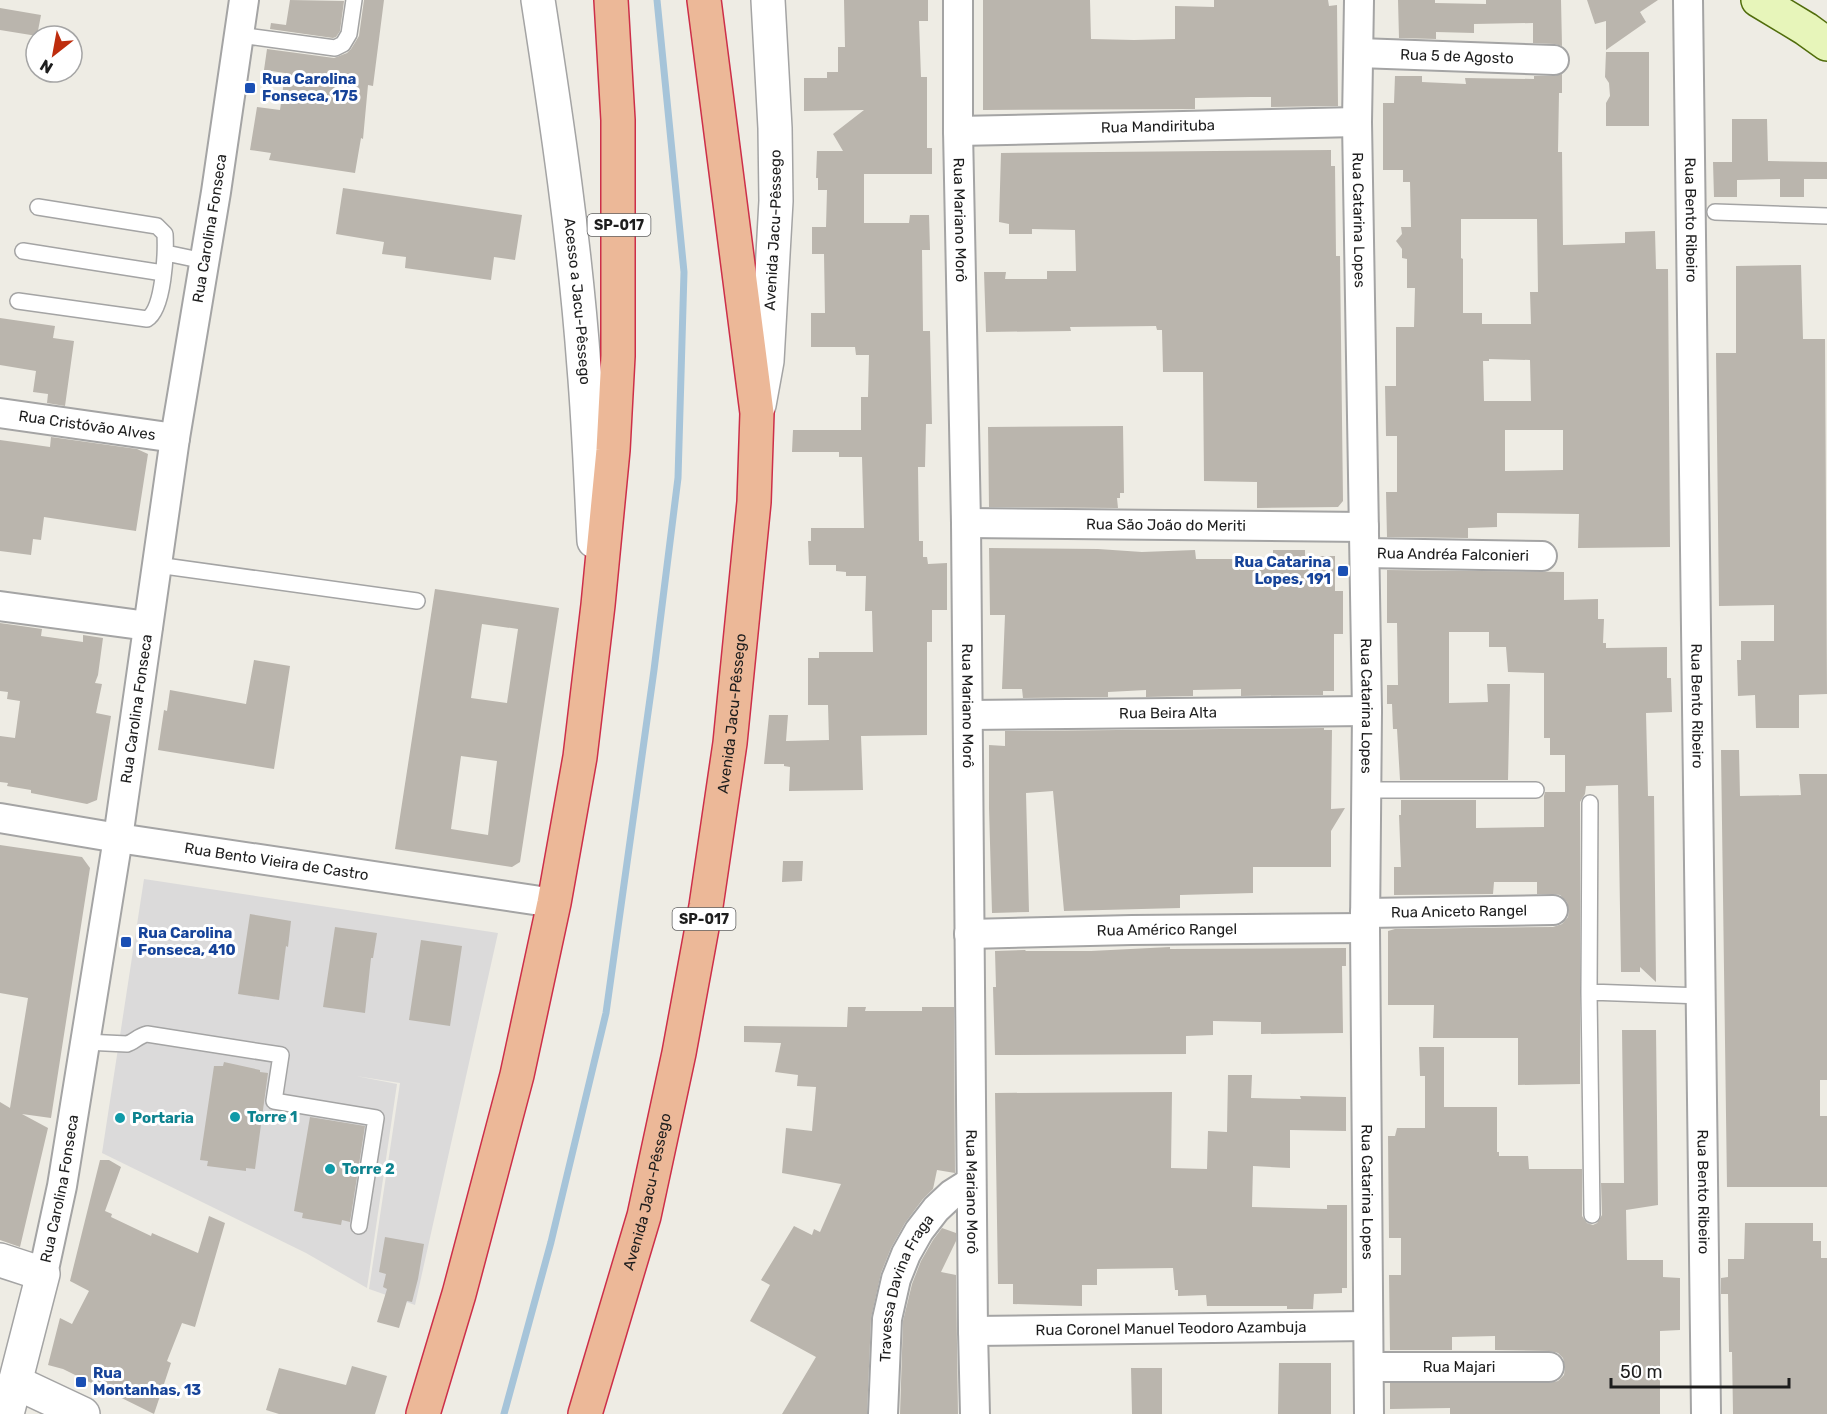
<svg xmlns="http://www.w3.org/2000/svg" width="1827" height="1414" font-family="Rubik,sans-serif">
<rect width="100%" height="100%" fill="#eeece4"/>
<path fill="#dbdada" d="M144,879L498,933L415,1305L369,1289L400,1083L356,1076L397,1084L367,1288L306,1253L102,1153Z"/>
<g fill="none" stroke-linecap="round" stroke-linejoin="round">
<path stroke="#a6c4d9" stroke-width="7" d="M504,1414L551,1242L606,1013L654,670L678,478L684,272L657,0"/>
</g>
<path fill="#bab5ad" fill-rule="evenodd" d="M290,0L344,1L340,31L336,37L333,38L270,29L271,23L286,25Z
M364,0H384L373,86L368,85L363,139L361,138L355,173L269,160L271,153L250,150L257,107L280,110L285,73L264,70L267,49L334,58L347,53L351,49L359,36Z
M844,0H928V21H919L921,77H927V148H932V174H864V223H909L910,215H929L930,250H922L923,331H930L932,424H926L925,467H918L919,541H923V557H927L928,564L947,563V610H932V642H927V735L861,736L863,790L789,791L790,767L784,766V764H764L769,715H788L786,741L829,740L828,705H808V658H819V652H873L872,611H865L866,576H846V572L836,571V565H809L808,541H811V528H864L862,457H839V452H792L793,430H861V397H868L869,355H856L855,347H811V313H825L824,254H812V227H826L827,190H818V178H816L817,151H843L833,134L864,110L804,111V78H827V72H838V47H845Z
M983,0H1090L1091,39L1134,40L1175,39V6L1214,7V0H1328L1329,6L1337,5L1338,106L1271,107V97H1251L1195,98V109L983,110Z
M1398,0H1435V3L1486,4V0H1561L1562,46L1555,44L1533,43V23L1474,24V33L1436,32V39L1399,38Z
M1587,0H1658L1640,12L1646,22L1606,50V21L1595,24Z
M0,8L41,15L37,36L0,30Z
M1606,52H1649V126H1606V103L1610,96L1609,83L1605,77Z
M1562,74V93H1559L1558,152H1562L1563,245L1625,243V232L1655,231L1656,269H1668L1670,547L1578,548L1579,514L1497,513V527L1468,528V538L1387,537L1386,492H1397V436H1386L1385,386H1396V327H1414L1415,288H1407V259L1402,258V249L1396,241L1402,234L1401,227H1411L1410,182H1403V170H1383V103H1394L1395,76H1422V82L1466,84L1465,78L1534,79V76H1553ZM1461,219H1537L1538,292H1530L1531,324H1482V313H1463V259L1461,258ZM1489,359L1530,360L1531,401H1484L1483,361H1489ZM1505,430H1563V470L1505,471Z
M1732,119H1767L1768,161L1827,162V179H1804V197H1780V179L1737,180V197H1714L1713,162H1732Z
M1331,150V166H1335L1336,256H1340L1343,501L1338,507L1257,508V482L1204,481L1203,372H1163L1162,330H1157L1156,326L1070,327L1071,331L986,332L984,272H1006L1005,279H1047V271H1076L1075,230L1032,229V234H1009V224L999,222L1001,153Z
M343,188L522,215L515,260L494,257L491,280L405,268L406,257L382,254L384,242L336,234Z
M1801,265L1803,339H1825L1827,694L1799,695V728H1756L1755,695L1738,696L1737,660H1741V641H1774V605L1719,606L1716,353H1736V266Z
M0,318L55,326L53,338L74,341L65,406L47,403L48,394L33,392L36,371L0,365Z
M1123,426L1124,493H1120V498H1117L1118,508L989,507L988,427Z
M51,437L137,449L148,454L136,531L44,517L41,540L33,539L31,555L0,551V440L50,447Z
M989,548L1098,549L1142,552L1195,550L1196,559H1273V550H1305V556H1335V591H1343V634H1334V691H1323V695L1241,696V689L1193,690V696L1146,697V690L1108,692V697L1023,698L1022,689H1002L1005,615H990Z
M1387,570L1564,572V600L1598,599V619H1604L1603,643H1606V648L1667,647V678H1671L1672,712L1646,713L1648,796H1654L1656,982L1640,967V972H1621L1618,785L1586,786L1585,794L1580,802V1084L1518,1085V1038H1433L1434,1005H1388V931L1395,929L1553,927L1562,924L1568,917L1569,910L1567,902L1560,895L1553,894H1537V882H1494L1493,894L1394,895V867H1401L1399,815H1401V800H1476V828L1544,827V796L1545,792H1565V755H1550V738H1544V673L1508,672L1506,647H1489V632H1449V703L1488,702L1487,684H1510L1508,780H1400L1397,729H1393L1392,704H1387V685H1398L1397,623H1387Z
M435,589L559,608L520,862L512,867L395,849ZM482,624L518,629L507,703L471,698ZM461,756L497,761L488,835L451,829Z
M0,623L42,629L41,636L83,642V635L103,638L98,675L95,683L102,684L96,713L111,716L97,800L87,804L31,793V790L7,786L8,783L0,782V736L15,738L20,701L7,699L8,692L0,691Z
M254,660L290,666L274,769L158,750L164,710L167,711L170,690L246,704Z
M1324,728V730H1332L1331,809L1345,808L1331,831V867H1253V893L1180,895V908L1064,911L1053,791L1026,793L1029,912L992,913L989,808V745L1005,746V731Z
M1721,750H1739L1740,796L1801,795L1799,774H1827V1080H1820V1116H1827V1187H1727Z
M0,845L82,857L90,868L51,1118L22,1114L48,1128L20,1247L0,1240V1102L10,1108L28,998L0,993Z
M783,861H803L802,881L782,882Z
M250,914L291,921L288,947L286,946L279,1000L238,994Z
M335,927L377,933L373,958H371L365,1013L323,1007Z
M421,940L462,946L450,1026L409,1020Z
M1170,947V949L1346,948V966H1342L1343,1033L1261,1034V1022L1213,1021V1035L1186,1036V1054L995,1055L993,987H996L995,951L1025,950L1026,951H1091Z
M848,1007H866L865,1011H922V1007H954L955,1173L937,1170L933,1189L923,1199L905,1223L891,1248L881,1273L871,1318L867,1414H782L816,1357L750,1321L770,1285L761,1280L794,1226L812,1235L814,1229L820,1232L841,1184L782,1173L786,1128L812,1131L816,1087L797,1086L798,1075L775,1072L781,1043L744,1042V1026L847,1027Z
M1622,1030H1656L1658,1205L1626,1210L1627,1260H1663V1277L1680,1278V1330L1660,1331V1414H1450V1408L1390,1409V1383H1549L1558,1381L1564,1375L1565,1368L1563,1358L1558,1353L1550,1351L1495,1350V1336L1452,1337V1350H1390L1389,1275H1401V1238H1389L1388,1136H1395L1397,1128H1425V1076H1420L1419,1047H1444V1107H1497V1152H1499V1156H1528L1529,1169H1582V1216L1587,1223L1593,1225L1597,1223L1602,1215L1601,1183H1624Z
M224,1062L260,1070V1072L268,1073L255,1169L246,1168V1171L207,1166L208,1161L200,1160L214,1066H223Z
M1228,1075H1252L1251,1098L1301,1099L1300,1096L1346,1097V1131L1290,1130V1168L1253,1166L1252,1207L1327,1209V1205H1347V1288H1342V1293L1314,1294L1313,1309H1287V1306H1207L1206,1295L1178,1296V1290H1175L1173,1268L1097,1269V1285H1082V1306L1013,1304V1284H998L995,1093L1172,1092L1171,1168L1207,1169L1208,1131L1227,1132Z
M310,1117L365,1126L350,1222L342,1220L341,1225L302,1218L303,1213L294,1211Z
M100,1160H109L121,1167L105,1211L112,1214L111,1217L151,1236L152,1233L198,1253L209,1216L225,1223L195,1327L182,1323L167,1361L171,1363L154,1414L63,1369L48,1365L60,1318L72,1324L89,1291L70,1281Z
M1745,1223H1813V1241H1821V1258H1827V1414H1733L1732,1352H1729L1728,1294H1721V1278L1728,1277V1259H1744Z
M942,1228L956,1233V1241L941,1272L956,1275L958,1414H900L903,1321L912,1284L921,1261L933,1240Z
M385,1237L424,1244L418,1279L412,1302L407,1301L399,1328L377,1322L387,1289L383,1287L386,1274L379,1272Z
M1279,1363H1331V1414H1278Z
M352,1366L387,1376L375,1414H279L266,1410L279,1368L346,1385Z
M1131,1368H1162V1414H1132Z"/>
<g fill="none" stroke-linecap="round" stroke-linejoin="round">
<defs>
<path id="service" d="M239,35L335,48L343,44L349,34L354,0
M1715,212L1827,216
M23,251L163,273
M166,253L204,261
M18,301L147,319C164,309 166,252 165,234L157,226L38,207
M157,565L417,601
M1366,790H1536
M1590,803L1589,992L1592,1215
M1589,992L1702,996
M85,1042L127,1044C134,1042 138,1036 147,1034L281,1055L274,1101L376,1118L359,1226"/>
<g id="minor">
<path id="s1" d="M958,0V131L966,523L973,1331L975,1414"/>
<path id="s2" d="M1359,0L1357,122L1367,711L1365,928L1369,1414"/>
<path id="s3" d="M1688,0L1706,1414"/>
<path id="s4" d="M1359,53L1554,60"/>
<path id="s5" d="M958,131L1357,122"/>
<path id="s6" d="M0,413L175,438"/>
<path id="s7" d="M966,523L1364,527"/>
<path id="s8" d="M1365,553L1542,556"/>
<path d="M0,606L148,626"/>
<path id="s9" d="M968,715L1367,711"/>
<path id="s10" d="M0,818L118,838L554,903"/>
<path id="s11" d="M1365,913L1553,910"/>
<path id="s12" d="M969,934L1132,930L1365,928"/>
<path id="s13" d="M43,1274L62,1186L118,838L175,438L216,192L244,0"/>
<path id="s14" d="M973,1331L1368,1326"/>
<path id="s15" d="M1369,1367H1549"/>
<path id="s16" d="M883,1414L887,1319L896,1279L906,1254L919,1231L936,1209L952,1194L971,1182"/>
</g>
<g id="tertiary">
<path id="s17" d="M538,0C557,122 575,244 584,367C589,425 591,483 594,541"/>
<path id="s18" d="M759,405L767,361L776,201L775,128L768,0"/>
<path d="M0,1260L43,1274L7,1414"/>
<path d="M15,1382L83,1414"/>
</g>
<path id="secondary" d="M1758,0L1806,29L1827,44"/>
<g id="trunk">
<path d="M423,1414L459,1294L517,1075L554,903L580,757L598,605L613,450L618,356V120L611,0"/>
<path id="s19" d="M585,1414L644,1216L679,1053L706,906L730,743L754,502L757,413L704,0"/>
</g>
</defs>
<use href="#service" stroke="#a4a4a4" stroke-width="18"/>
<use href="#minor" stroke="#a4a4a4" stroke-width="32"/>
<use href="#tertiary" stroke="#a4a4a4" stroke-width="36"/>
<use href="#secondary" stroke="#516d0c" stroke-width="36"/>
<use href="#trunk" stroke="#cd2f49" stroke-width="36"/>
<use href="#service" stroke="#fff" stroke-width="15"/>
<use href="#minor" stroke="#fff" stroke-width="28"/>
<use href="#tertiary" stroke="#fff" stroke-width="33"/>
<use href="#secondary" stroke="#e7f5ba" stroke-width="33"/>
<use href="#trunk" stroke="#ecb898" stroke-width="33"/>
</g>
<g fill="#1a4fb4" stroke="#fff" stroke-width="2">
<rect x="244" y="82" width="12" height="12" rx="3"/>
<rect x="1337" y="565" width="12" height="12" rx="3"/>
<rect x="120" y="936" width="12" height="12" rx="3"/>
<rect x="75" y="1376" width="12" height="12" rx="3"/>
</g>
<g fill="#0f9aa8" stroke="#fff" stroke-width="2">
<circle cx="235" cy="1117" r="6"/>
<circle cx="120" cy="1118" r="6"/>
<circle cx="330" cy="1169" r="6"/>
</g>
<g text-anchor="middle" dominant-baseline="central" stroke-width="6" stroke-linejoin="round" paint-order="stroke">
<g fill="#fff" stroke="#616161" stroke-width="1.5">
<rect x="587.5" y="214" width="63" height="22" rx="4.5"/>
<rect x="672.5" y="908" width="63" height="22" rx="4.5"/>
</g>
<g font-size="14" font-weight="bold" fill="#1d1d1d">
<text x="619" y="225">SP-017</text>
<text x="704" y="919">SP-017</text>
</g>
<g font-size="15" fill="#1d1d1d" stroke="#fff">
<text stroke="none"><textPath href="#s4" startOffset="98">Rua 5 de Agosto</textPath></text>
<text stroke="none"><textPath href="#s5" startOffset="200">Rua Mandirituba</textPath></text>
<text stroke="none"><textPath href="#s1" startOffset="220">Rua Mariano Morô</textPath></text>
<text stroke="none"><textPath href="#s2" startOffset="220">Rua Catarina Lopes</textPath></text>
<text stroke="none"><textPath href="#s3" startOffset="220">Rua Bento Ribeiro</textPath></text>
<text stroke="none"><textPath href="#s13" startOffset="1059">Rua Carolina Fonseca</textPath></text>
<text stroke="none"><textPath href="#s18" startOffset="176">Avenida Jacu-Pêssego</textPath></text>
<text stroke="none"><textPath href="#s17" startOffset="304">Acesso a Jacu-Pêssego</textPath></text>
<text stroke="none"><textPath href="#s6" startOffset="88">Rua Cristóvão Alves</textPath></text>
<text stroke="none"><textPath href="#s7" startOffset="200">Rua São João do Meriti</textPath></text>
<text stroke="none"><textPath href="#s8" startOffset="88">Rua Andréa Falconieri</textPath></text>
<text stroke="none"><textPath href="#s1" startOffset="706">Rua Mariano Morô</textPath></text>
<text stroke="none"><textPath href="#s2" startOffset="706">Rua Catarina Lopes</textPath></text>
<text stroke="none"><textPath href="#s3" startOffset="706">Rua Bento Ribeiro</textPath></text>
<text stroke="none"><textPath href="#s13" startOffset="573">Rua Carolina Fonseca</textPath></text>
<text stroke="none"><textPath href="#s9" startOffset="200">Rua Beira Alta</textPath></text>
<text stroke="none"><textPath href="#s19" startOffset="717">Avenida Jacu-Pêssego</textPath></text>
<text stroke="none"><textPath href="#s10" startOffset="280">Rua Bento Vieira de Castro</textPath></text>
<text stroke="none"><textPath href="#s11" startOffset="94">Rua Aniceto Rangel</textPath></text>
<text stroke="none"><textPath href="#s12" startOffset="198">Rua Américo Rangel</textPath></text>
<text stroke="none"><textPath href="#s13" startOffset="87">Rua Carolina Fonseca</textPath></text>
<text stroke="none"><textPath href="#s19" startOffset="231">Avenida Jacu-Pêssego</textPath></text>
<text stroke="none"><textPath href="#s1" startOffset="1192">Rua Mariano Morô</textPath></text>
<text stroke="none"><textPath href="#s2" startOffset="1192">Rua Catarina Lopes</textPath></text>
<text stroke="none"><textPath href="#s3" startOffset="1192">Rua Bento Ribeiro</textPath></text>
<text stroke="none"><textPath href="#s16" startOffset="130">Travessa Davina Fraga</textPath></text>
<text stroke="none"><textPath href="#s14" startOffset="198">Rua Coronel Manuel Teodoro Azambuja</textPath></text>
<text stroke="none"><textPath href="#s15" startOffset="90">Rua Majari</textPath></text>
</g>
<g font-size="15" font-weight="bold" fill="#164399" stroke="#fff" text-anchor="start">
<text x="262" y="79">Rua Carolina<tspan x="262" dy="17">Fonseca, 175</tspan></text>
<text x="1331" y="562" text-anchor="end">Rua Catarina<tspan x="1331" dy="17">Lopes, 191</tspan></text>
<text x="138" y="933">Rua Carolina<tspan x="138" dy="17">Fonseca, 410</tspan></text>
<text x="93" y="1373">Rua<tspan x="93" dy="17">Montanhas, 13</tspan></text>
</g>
<g font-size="15" font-weight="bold" fill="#0d838f" stroke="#fff" text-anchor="start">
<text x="247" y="1117">Torre 1</text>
<text x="132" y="1118">Portaria</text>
<text x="342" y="1169">Torre 2</text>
</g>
</g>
<g transform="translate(54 54) rotate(211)"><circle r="28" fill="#ffffff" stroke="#a5a5a5" stroke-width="1.5"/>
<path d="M0-4.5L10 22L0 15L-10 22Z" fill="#be2d0d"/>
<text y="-9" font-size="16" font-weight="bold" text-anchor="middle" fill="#1d1d1d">N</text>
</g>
<path d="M1611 1378v9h178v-9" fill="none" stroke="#1d1d1d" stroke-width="3"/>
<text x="1620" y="1378" font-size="18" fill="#1d1d1d" stroke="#ffffff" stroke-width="4.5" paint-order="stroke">50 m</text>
</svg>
